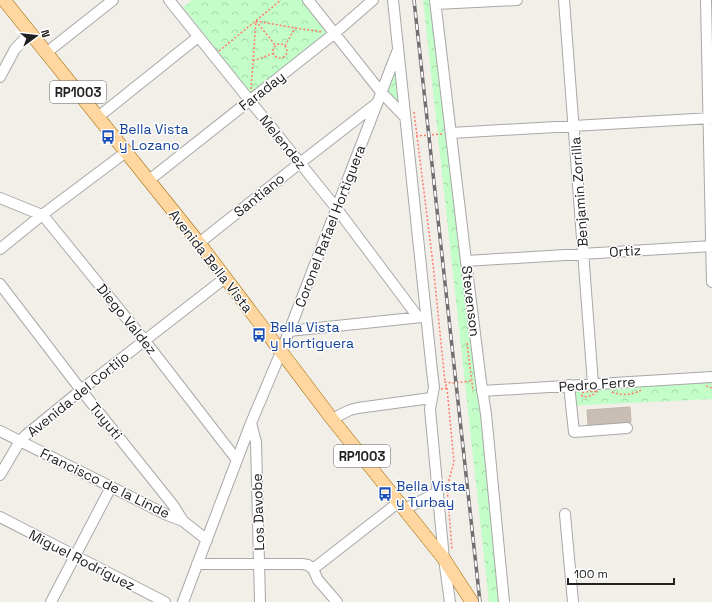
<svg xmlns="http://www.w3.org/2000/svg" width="712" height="602" font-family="'Space Grotesk',sans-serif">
<defs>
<pattern id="park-crowns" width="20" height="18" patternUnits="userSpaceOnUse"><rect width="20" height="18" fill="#c3fdc8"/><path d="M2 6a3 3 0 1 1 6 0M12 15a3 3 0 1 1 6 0" fill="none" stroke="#a7d9ac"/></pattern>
</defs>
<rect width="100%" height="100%" fill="#f2efe8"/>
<path fill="url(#park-crowns)" d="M192,0H303L328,34L251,94L183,7Z
M423,0H433L480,389L503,602H489Z
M396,68L400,100L396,102L386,92Z
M712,381V399L566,406L565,390Z"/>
<path fill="#c8beb6" stroke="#c5b5a9" d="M630,407L631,422L588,425L587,410Z"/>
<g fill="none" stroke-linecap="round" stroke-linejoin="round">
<defs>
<path id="minor" d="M169,0L337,209L418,317
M308,0L381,92L405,117
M393,0L432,371L434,387L430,409L444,559L450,602
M435,0L466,261L481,382L486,414L504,602
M564,0L593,384
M706,0L712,282
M436,4L517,0
M46,53L113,0
M0,77L15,49L30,33
M98,117L198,37
M451,133L712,118
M148,181L335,33L373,0
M0,198L42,215L46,219L145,341L237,460
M199,243L300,163L376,104
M0,249L42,215L126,152
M466,261L712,246
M0,284L81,390L173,505L183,521
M289,331L422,317
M569,385L574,432L627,428
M482,391L712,377
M332,419L350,410L358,408L431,398
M251,423L256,442L260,602
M0,431L167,515L183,521L207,540
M0,475L20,441L26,435L81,390L225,278
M405,509L438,492
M565,514L573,602
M0,517L165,602
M197,564H302L308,565L313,569
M313,569L399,502
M313,569L318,580L337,602
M51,602L111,487
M183,602L251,423L281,352L397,52"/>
<path id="major" d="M4,0L199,243L332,419L444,559L472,602"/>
</defs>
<use href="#minor" stroke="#a8a8a8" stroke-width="12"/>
<use href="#major" stroke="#9f6a00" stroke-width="14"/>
<path stroke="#ff7b6c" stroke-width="1.5" stroke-dasharray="2 2" stroke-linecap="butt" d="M256,21L295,28L323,32
M256,21L276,46
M273 51a7 7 0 1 1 14 0a7 7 0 1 1-14 0Z
M285,46L295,28
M219,51L281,0
M253,61L274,53
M251,89L256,21
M414,112L433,264L445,382
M416,136L442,134
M467,343L473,391
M706,386L712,388
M447,388L454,462L447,487L452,550
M441,389L447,388L445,382L453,383L471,381
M597,391C594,395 588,398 582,396V393L584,392Z
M612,392C621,396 633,395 641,390"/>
<use href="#minor" stroke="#fff" stroke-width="10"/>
<use href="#major" stroke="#ffd6a0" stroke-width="13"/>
<defs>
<path id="rail" d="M414,0L480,602"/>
</defs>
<use href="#rail" stroke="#6f6f6f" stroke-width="3.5"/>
<use href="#rail" stroke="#fff" stroke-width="2" stroke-dasharray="6" stroke-linecap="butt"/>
</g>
<defs>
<symbol id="bus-bare" viewBox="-9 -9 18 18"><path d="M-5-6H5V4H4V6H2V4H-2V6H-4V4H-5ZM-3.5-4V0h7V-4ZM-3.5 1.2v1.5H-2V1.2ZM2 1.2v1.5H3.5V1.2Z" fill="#1a4fb4" stroke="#fff" stroke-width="2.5" paint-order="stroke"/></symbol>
</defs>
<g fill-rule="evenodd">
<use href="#bus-bare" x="98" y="127" width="20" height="20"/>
<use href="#bus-bare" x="249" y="325" width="20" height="20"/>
<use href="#bus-bare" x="375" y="484" width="20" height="20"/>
</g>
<g text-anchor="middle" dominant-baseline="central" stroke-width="3" stroke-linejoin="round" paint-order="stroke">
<g fill="#fff" stroke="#646464" stroke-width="1">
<rect x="50" y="81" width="56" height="22" rx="3"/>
<rect x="334" y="445" width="56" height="22" rx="3"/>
</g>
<g font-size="13" font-weight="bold" fill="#212121">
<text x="78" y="92">RP1003</text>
<text x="362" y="456">RP1003</text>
</g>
<g font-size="14" fill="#212121" stroke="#fff">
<text transform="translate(262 91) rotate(-38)">Faraday</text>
<text transform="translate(283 142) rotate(51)">Melendez</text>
<text transform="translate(579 192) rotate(-94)">Benjamin Zorrilla</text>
<text transform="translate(259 195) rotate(-39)">Santiano</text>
<text transform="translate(330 226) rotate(-69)">Coronel Rafael Hortiguera</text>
<text transform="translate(625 251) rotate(-4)">Ortiz</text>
<text transform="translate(211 261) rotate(52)">Avenida Bella Vista</text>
<text transform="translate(471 301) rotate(83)">Stevenson</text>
<text transform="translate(127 319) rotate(51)">Diego Valdez</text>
<text transform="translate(597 384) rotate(-4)">Pedro Ferre</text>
<text transform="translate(78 394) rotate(-39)">Avenida del Cortijo</text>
<text transform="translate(106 421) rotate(51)">Tuyuti</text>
<text transform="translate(105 483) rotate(26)">Francisco de la Linde</text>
<text transform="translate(258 512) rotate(-92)">Los Davobe</text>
<text transform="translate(82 560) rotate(27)">Miguel Rodríguez</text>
</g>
<g font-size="14" fill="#164399" stroke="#fff" text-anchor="start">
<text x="119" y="129">Bella Vista<tspan x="119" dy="16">y Lozano</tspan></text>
<text x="270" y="327">Bella Vista<tspan x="270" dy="16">y Hortiguera</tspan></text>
<text x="396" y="486">Bella Vista<tspan x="396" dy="16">y Turbay</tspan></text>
</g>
</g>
<g transform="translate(36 36) rotate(75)" stroke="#ffffff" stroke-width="3" paint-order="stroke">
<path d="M0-3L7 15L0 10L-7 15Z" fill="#212121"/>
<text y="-6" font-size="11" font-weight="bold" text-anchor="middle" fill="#212121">N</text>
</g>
<path d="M568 578v6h106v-6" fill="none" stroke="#212121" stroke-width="2"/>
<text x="574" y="578" font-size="12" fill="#212121" stroke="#ffffff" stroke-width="3" paint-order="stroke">100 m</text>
</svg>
